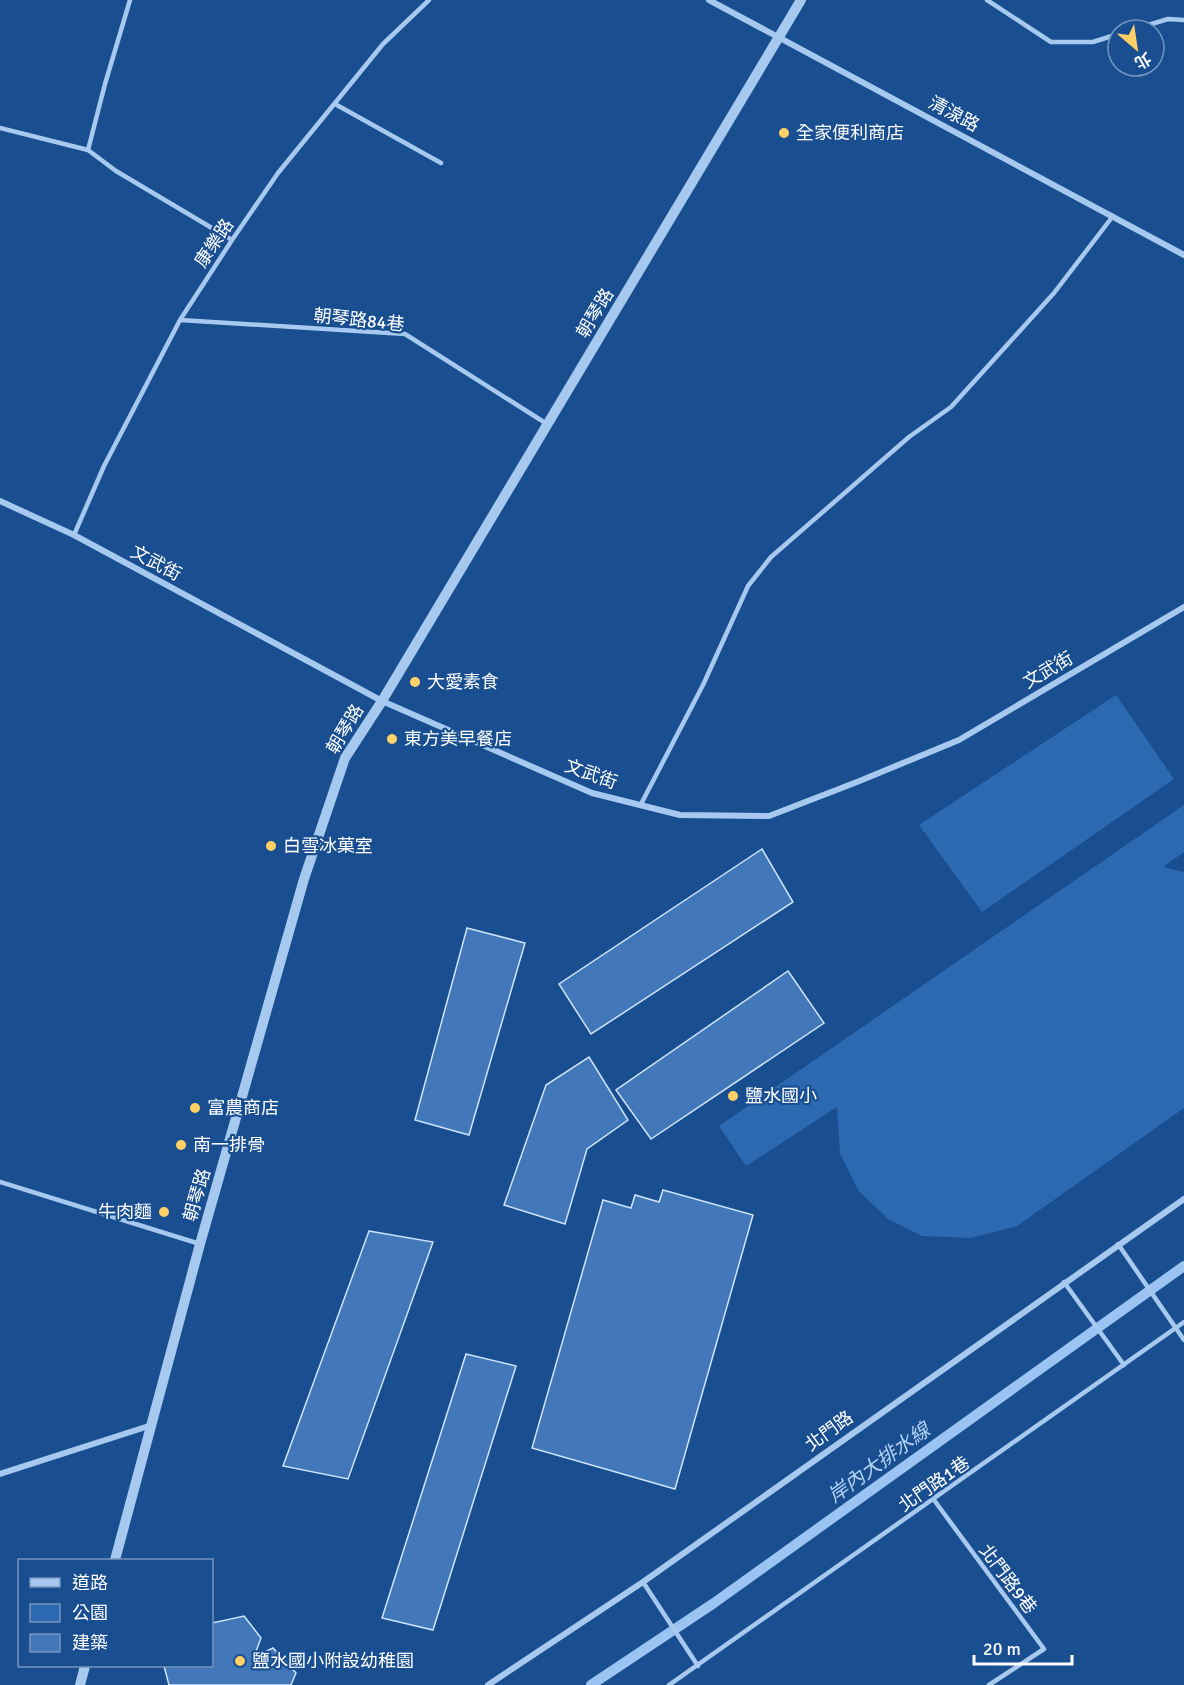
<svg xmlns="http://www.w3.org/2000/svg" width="1184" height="1685" font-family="Signika,'Noto Sans TC',sans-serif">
<rect width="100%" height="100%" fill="#194f91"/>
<path fill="#2c69b0" d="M1116,695L1174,779L982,912L919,825Z
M1184,805V852L1163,867L1184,872V1108L1017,1226L971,1238L922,1236L888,1219L858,1190L840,1153L837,1107L746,1166L719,1126Z"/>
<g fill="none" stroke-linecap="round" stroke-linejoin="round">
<path stroke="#9bc4f2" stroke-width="10" d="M591,1685L714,1603L1184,1266"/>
</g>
<path fill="#4278b9" stroke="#cee3fb" stroke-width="1.5" d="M762,849L793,902L591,1034L559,984Z
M467,928L525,943L469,1135L415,1120Z
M788,971L824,1023L651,1139L616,1090Z
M589,1057L628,1120L587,1149L565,1224L504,1205L546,1085Z
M663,1190L753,1215L675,1489L532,1448L603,1200L631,1208L635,1195L659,1202Z
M369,1231L433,1242L348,1479L283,1466Z
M466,1354L516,1366L433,1630L382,1618Z
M244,1616L261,1638L254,1657L273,1648L296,1673L291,1685H169L164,1666H212V1623Z"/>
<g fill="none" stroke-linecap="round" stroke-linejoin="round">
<path stroke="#a8c9ef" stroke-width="4.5" d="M130,0L105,84L88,150L116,171L232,240
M987,0L1051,42H1093L1118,34
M1132,30L1168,19L1184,20
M335,104L441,163
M0,128L88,150
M180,320L405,334L547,424
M74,535L104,466L180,320L232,240L278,173L383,44L429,0
M640,806L703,685L748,586L771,557L909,437L951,407L1054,293L1113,216
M0,1182L200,1244
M1118,1244L1184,1340
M1064,1282L1124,1365
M934,1500L1044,1649L989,1685
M643,1582L698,1666
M669,1685L1184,1322"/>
<path stroke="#a8c9ef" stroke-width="6" d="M709,0L1184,255
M0,501L74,535L382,701L592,793L680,815L769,816L857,782L959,740L1184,607
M0,1474L152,1425
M488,1685L643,1582L1184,1199"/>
<path stroke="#a8c9ef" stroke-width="10" d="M115,1560L200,1244L304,879L345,758L382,701L801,0
M80,1685L85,1666"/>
</g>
<g fill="#ffd066" stroke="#194f91" stroke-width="2">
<circle cx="784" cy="133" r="6"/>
<circle cx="415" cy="682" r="6"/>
<circle cx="392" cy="739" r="6"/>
<circle cx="271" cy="846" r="6"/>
<circle cx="733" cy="1096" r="6"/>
<circle cx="195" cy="1108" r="6"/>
<circle cx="181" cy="1145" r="6"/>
<circle cx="164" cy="1212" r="6"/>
<circle cx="240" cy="1661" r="6"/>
</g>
<g text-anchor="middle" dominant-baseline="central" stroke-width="4.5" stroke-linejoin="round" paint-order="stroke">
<g font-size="18" fill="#fff" stroke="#194f91">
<text transform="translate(954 114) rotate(28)">清湶路</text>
<text transform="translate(214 243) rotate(-56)">康樂路</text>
<text transform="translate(595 313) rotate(-59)">朝琴路</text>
<text transform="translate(359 320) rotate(6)">朝琴路84巷</text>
<text transform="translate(156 563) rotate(28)">文武街</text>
<text transform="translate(1048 670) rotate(-30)">文武街</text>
<text transform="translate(345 729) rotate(-59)">朝琴路</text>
<text transform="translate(591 774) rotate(20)">文武街</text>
<text transform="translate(197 1195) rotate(-74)">朝琴路</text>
<text transform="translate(829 1431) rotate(-36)">北門路</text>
<text transform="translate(934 1484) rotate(-35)">北門路1巷</text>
<text transform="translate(1008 1579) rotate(53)">北門路9巷</text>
</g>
<g font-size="18" fill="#fff" stroke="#194f91" text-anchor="start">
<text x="796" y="133">全家便利商店</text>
<text x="427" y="682">大愛素食</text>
<text x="404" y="739">東方美早餐店</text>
<text x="283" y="846">白雪冰菓室</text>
<text x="745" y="1096">鹽水國小</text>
<text x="207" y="1108">富農商店</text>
<text x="193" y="1145">南一排骨</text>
<text x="152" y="1212" text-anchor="end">牛肉麵</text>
<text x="252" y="1661">鹽水國小附設幼稚園</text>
</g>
<g font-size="20" font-style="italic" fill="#b4d3f6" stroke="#194f91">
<text transform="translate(879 1463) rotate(-36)">岸內大排水線</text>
</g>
</g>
<rect x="18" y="1559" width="195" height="108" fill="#194f91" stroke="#7595bd" stroke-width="1.5"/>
<rect x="30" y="1578" width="30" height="9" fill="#a8c9ef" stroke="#7595bd" stroke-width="1.5"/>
<text x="72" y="1589" font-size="18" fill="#ffffff">道路</text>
<rect x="30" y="1604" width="30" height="18" fill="#2c69b0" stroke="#7595bd" stroke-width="1.5"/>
<text x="72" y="1619" font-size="18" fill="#ffffff">公園</text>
<rect x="30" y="1634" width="30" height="18" fill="#4278b9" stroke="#7595bd" stroke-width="1.5"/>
<text x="72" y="1649" font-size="18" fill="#ffffff">建築</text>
<g transform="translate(1136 48) rotate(151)"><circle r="28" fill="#194f91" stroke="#7595bd" stroke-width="1.5"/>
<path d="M0-4.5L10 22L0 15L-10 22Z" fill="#ffd066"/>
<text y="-9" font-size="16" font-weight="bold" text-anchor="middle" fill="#ffffff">北</text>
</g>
<path d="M974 1655v9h98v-9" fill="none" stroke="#ffffff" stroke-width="3"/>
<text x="983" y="1655" font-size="18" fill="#ffffff" stroke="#194f91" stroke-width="4.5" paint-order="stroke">20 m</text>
</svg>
